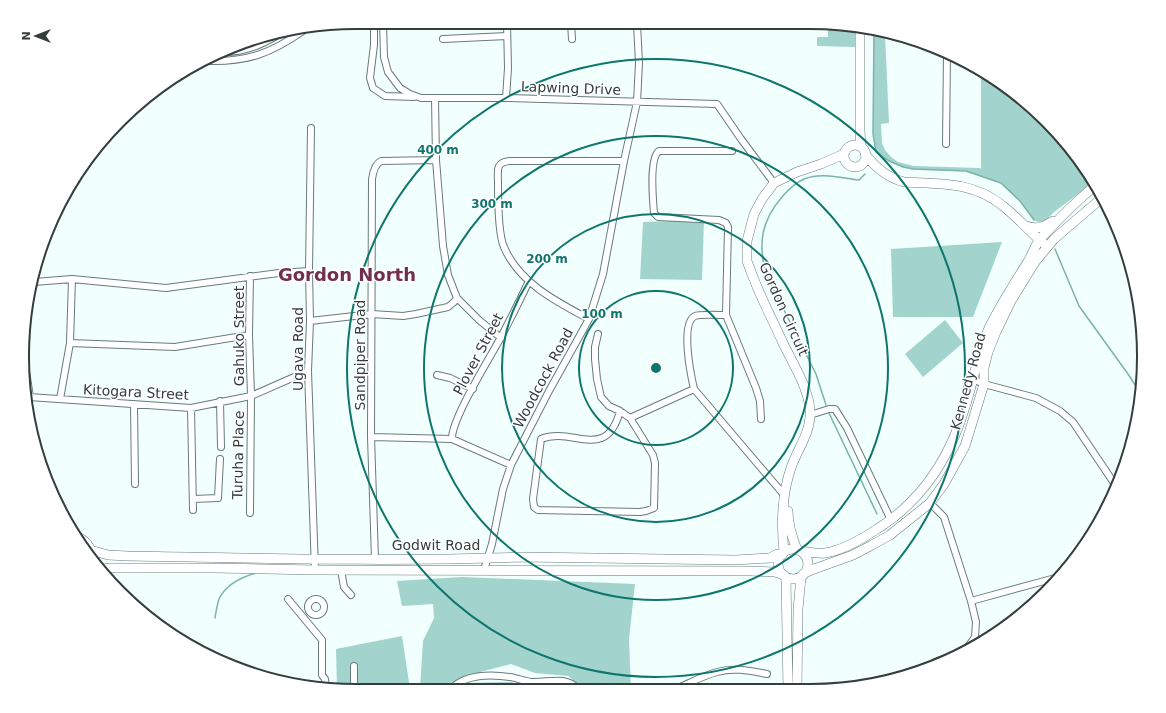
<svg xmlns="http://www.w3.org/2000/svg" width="1166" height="713" font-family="'DejaVu Sans',sans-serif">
<rect width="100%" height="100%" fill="#f1fffd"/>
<path fill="#a2d3cd" d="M828,27H855V47L817,46V37H828Z
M874,30L885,34L889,123L881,124L882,143L885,150L891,157L898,162L914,166L980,168L981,169V72L1013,91L1061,136L1094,182L1054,212L1045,221L1038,222L1034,220L1020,201L1001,183L966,171L913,169L903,167L889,161L876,152L873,134Z
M704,220L702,280L640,279L643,222Z
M1002,242L973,317H893L891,249Z
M945,320L963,343L923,377L905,354Z
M462,577L635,584L629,639L631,689H584L568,676L535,673L511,664L480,672L451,689H420L423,641L434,618L433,604L402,606L397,581Z
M402,636L410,689L337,688L336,649Z
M512,682L517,689H459L467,683Z"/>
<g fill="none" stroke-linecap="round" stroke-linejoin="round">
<path stroke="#7bb3ac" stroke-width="1.5" d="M874,30L873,134L876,152L889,161L903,167L913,169L966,171L1001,183L1020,201L1034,220
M1055,249L1079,306L1128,374L1141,394
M826,405L816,374L766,274C758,244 761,221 782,197C788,190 795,183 804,179C822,172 841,178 859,180L865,174
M829,413L877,514
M215,618C216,612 217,605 219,599C226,584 242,577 256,573"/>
<defs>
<path id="street" d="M374,22V45L370,78L373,88L385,96L414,97
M383,22L384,57L388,72L400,88L410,94L421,98H506L717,104L741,139L774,183
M571,23L572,39
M443,39L507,36
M225,52C245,52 261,45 278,35
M209,61C248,62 271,53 303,31
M435,98L436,160L443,246L448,275L457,298L479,320L501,338
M506,98L508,68L507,23
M311,128L309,271L310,321L308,371L315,570
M946,144L947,53
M732,151H659C649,158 653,201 654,213L658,217L719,220L726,223L728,227L726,315L756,388L760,401L761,419
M34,282L72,279L166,288L279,273L309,271
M726,315C720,315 699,314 695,316C680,323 691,376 694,389L785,496
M589,319C557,302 519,283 504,247C498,234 498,199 498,183C498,171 495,162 510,161H624
M310,321L372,314L403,316L416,314L448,307L454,302L457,298
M598,334L595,347V359L597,379L601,397L609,406L620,411L630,418L694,389
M70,343L175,347L249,335
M23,351L30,397
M437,375L450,378L473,389
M972,379L984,384L1036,398L1060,411L1073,422L1116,486
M29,397L191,408L251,396L308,371
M60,399L70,343L72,279
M220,401L221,447
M134,405L135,484
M191,408L193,510
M620,411C606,463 573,426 541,439L533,499L534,507L538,510L640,512L646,511L654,508L655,463L653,455L630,418
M810,415L829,409H835L847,428L891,520
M371,437L452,439L511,465
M452,439C451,420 489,359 500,339C510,320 520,300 529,281
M193,499L218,498L220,459
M930,503L944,517L971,601L976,622L975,637L964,652
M250,513L251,396L249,335L250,276
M375,559L371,437L372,179C373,172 375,164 381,161L436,160
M341,570L344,587L351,595
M484,570L492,544L503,489L511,465L549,391L589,319L603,274L624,161L637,102L639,63L637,24
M288,599L322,640V675L325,679L326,688
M308 607a8 8 0 1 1 16 0a8 8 0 1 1-16 0Z
M971,601L1059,577
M935,662L957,654
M354,688V666
M451,689C465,674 491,674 510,677C517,678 524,681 531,682C548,683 565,675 578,689
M673,690C688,684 702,676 717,672C734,667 751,671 767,674"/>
<path id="secondary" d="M860,27V130L861,147
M844 156a11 11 0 1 1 22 0a11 11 0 1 1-22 0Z
M865,154C875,167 888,178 904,182C939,184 973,181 1003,206C1017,217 1029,231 1043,243
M1026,226C1037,230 1044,227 1053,221
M788,511C788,524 792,537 797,550
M778 564a15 15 0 1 1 30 0a15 15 0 1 1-30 0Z
M90,550L108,555L128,556C259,558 391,562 522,557L736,560L770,558L777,554L782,555
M801,551C809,552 817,554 825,553C841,551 864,538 877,529C922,501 950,457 965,407C974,380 978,351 990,326C1001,304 1014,284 1027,263C1032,256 1034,247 1040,239C1042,236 1045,234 1048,231C1063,214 1078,200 1096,185
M784,552C781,524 782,492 792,465C798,449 809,434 810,417C812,393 793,364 783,343C773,321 762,300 753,277L747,261V241L754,214L762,199L774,183L797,172L821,164L844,154
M104,569L109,568H214L315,570L750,571L775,572L784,575
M803,574L814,569L853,555L872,545L890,535L930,503L944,484L965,446L984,384V368L988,352L996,332L1011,301L1035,262L1054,239L1103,197
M786,578L788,690
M797,690L798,609L801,577"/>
<path id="highway" d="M76,537C85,541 90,548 92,557"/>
</defs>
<use href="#street" stroke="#677c7a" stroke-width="8"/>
<use href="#secondary" stroke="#677c7a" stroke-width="10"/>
<use href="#highway" stroke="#677c7a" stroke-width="12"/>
<use href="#street" stroke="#fff" stroke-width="6"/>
<use href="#secondary" stroke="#fff" stroke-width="9"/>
<use href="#highway" stroke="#fff" stroke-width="11"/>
</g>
<g fill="none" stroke="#0f766e" stroke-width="2">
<circle cx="656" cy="368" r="77"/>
<circle cx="656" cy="368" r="154"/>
<circle cx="656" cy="368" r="232"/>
<circle cx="656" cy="368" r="309"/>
</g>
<g text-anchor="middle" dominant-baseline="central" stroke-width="3" stroke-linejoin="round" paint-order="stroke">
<g font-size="14" fill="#343e3c" stroke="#fff">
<text transform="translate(571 88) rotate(2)">Lapwing Drive</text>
<text transform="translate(784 309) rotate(66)">Gordon Circuit</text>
<text transform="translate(239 336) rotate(-90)">Gahuko Street</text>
<text transform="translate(298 349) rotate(-90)">Ugava Road</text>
<text transform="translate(478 354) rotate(-62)">Plover Street</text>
<text transform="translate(360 355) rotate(-90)">Sandpiper Road</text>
<text transform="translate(543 378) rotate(-62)">Woodcock Road</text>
<text transform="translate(968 381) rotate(-75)">Kennedy Road</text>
<text transform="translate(136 392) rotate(3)">Kitogara Street</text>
<text transform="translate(238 455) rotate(-89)">Turuha Place</text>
<text x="436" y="545">Godwit Road</text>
</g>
<g font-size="18" font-weight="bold" fill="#702f50" stroke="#fff">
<text x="347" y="274">Gordon North</text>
</g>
</g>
<path d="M0 0H1166V713H0ZM356 29H810A327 327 0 0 1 1137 356V357A327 327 0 0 1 810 684H356A327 327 0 0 1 29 357V356A327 327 0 0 1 356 29Z" fill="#fff" fill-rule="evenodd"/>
<path fill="none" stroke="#343e3c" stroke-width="2" d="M356 29H810A327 327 0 0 1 1137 356V357A327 327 0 0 1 810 684H356A327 327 0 0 1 29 357V356A327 327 0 0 1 356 29Z"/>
<circle cx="656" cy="368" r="6" fill="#0f766e" stroke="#fff" stroke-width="2"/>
<g font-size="12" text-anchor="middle" font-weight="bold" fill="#0f766e" stroke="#fff" stroke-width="3" stroke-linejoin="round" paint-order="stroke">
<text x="438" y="154">400 m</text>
<text x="492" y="208">300 m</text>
<text x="547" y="263">200 m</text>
<text x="602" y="318">100 m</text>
</g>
<g transform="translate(36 36) rotate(270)" stroke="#ffffff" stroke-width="3" paint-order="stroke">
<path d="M0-3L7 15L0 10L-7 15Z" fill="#343e3c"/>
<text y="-6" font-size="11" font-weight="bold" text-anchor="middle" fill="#343e3c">N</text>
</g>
</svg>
